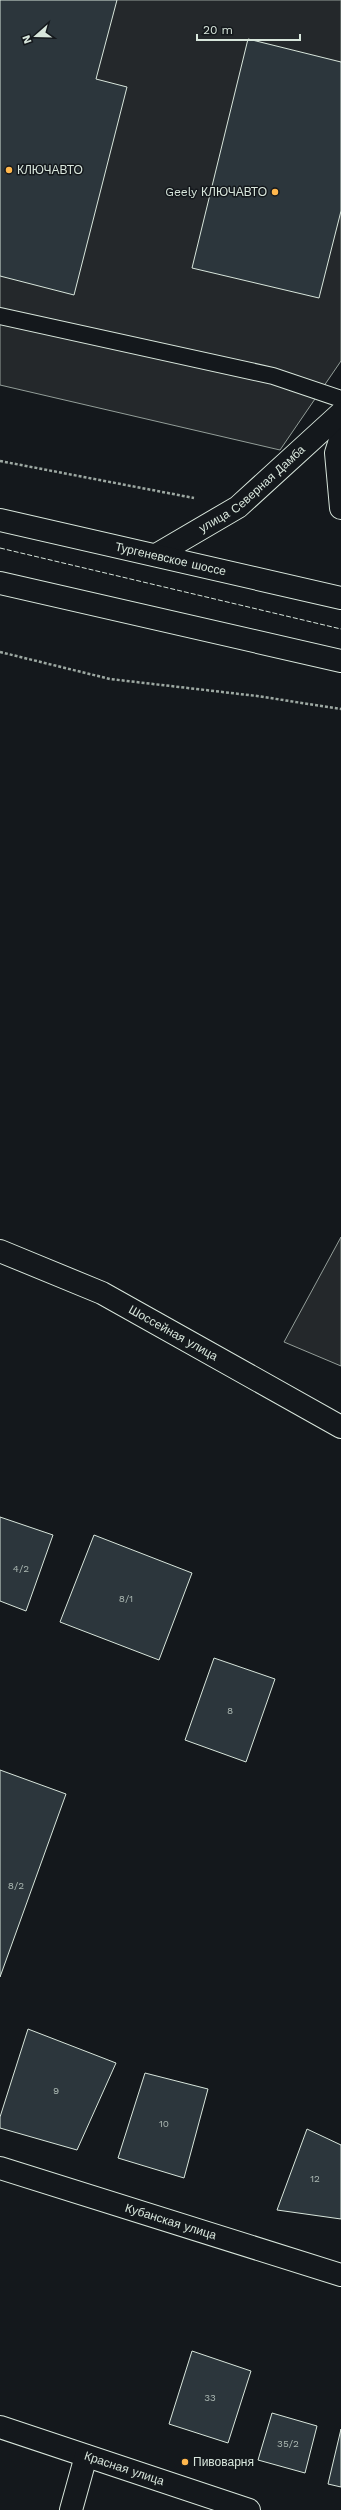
<svg xmlns="http://www.w3.org/2000/svg" width="341" height="2510" font-family="'Work Sans',sans-serif">
<rect width="100%" height="100%" fill="#14181c"/>
<path fill="#24282b" stroke="#939e99" d="M0,0H341V361L280,450L0,385Z
M341,1237V1366L284,1342Z"/>
<path fill="#2c363c" stroke="#d8e6dc" d="M0,0H117L96,79L127,87L74,295L0,276Z
M248,39L341,62V211L319,298L192,268Z
M0,1517L53,1535L26,1611L0,1601Z
M94,1535L192,1573L159,1660L60,1622Z
M214,1658L275,1679L246,1762L185,1740Z
M0,1770L66,1794L0,1977Z
M28,2029L116,2063L77,2150L0,2128V2117Z
M145,2073L208,2089L184,2178L118,2158Z
M307,2129L341,2145V2219L277,2210Z
M192,2351L251,2371L228,2443L169,2424Z
M272,2413L317,2426L305,2473L258,2460Z
M341,2429V2487L328,2484Z"/>
<g fill="none" stroke-linecap="round" stroke-linejoin="round">
<defs>
<path id="service" d="M0,316L273,376L341,399"/>
<g id="minor">
<path id="s1" d="M0,1251L102,1293L341,1427"/>
<path id="s2" d="M0,2168L341,2275"/>
<path id="s3" d="M0,2427L249,2510"/>
<path d="M71,2510L86,2456"/>
</g>
<g id="tertiary">
<path d="M341,437L336,453L341,508"/>
<path id="s4" d="M156,555L238,507L341,413"/>
</g>
<g id="trunk">
<path id="s5" d="M0,520L341,598"/>
<path d="M0,583L341,661"/>
</g>
</defs>
<use href="#service" stroke="#d8e6dc" stroke-width="18"/>
<use href="#minor" stroke="#d8e6dc" stroke-width="24"/>
<use href="#tertiary" stroke="#d8e6dc" stroke-width="24"/>
<use href="#trunk" stroke="#d8e6dc" stroke-width="24"/>
<path stroke="#9da8a2" stroke-width="2.5" stroke-dasharray="3 2" stroke-linecap="butt" d="M0,461L194,498
M0,652L110,679L257,696L341,709"/>
<use href="#service" stroke="#14181c" stroke-width="16"/>
<use href="#minor" stroke="#14181c" stroke-width="22"/>
<use href="#tertiary" stroke="#14181c" stroke-width="22"/>
<use href="#trunk" stroke="#14181c" stroke-width="22"/>
<path stroke="#d8e6dc" stroke-width="1" stroke-dasharray="5 2" stroke-linecap="butt" d="M0,548L341,629"/>
</g>
<g fill="#ffb74d" stroke="#14181c" stroke-width="1.5">
<circle cx="9" cy="170" r="4"/>
<circle cx="275" cy="192" r="4"/>
<circle cx="185" cy="2462" r="4"/>
</g>
<g text-anchor="middle" dominant-baseline="central" stroke-width="3" stroke-linejoin="round" paint-order="stroke">
<g font-size="10" fill="#adbab4">
<text x="21" y="1568">4/2</text>
<text x="126" y="1598">8/1</text>
<text x="230" y="1710">8</text>
<text x="16" y="1885">8/2</text>
<text x="56" y="2090">9</text>
<text x="164" y="2123">10</text>
<text x="315" y="2178">12</text>
<text x="210" y="2397">33</text>
<text x="288" y="2443">35/2</text>
</g>
<g font-size="12" fill="#d8e6dc" stroke="#14181c" text-anchor="start">
<text x="17" y="170">КЛЮЧАВТО</text>
<text x="267" y="192" text-anchor="end">Geely КЛЮЧАВТО</text>
<text x="193" y="2462">Пивоварня</text>
</g>
<g font-size="12" fill="#d8e6dc" stroke="#14181c">
<text stroke="none"><textPath href="#s4" startOffset="117">улица Северная Дамба</textPath></text>
<text stroke="none"><textPath href="#s5" startOffset="175">Тургеневское шоссе</textPath></text>
<text stroke="none"><textPath href="#s1" startOffset="192">Шоссейная улица</textPath></text>
<text stroke="none"><textPath href="#s2" startOffset="179">Кубанская улица</textPath></text>
<text stroke="none"><textPath href="#s3" startOffset="131">Красная улица</textPath></text>
</g>
</g>
<g transform="translate(36 36) rotate(250)" stroke="#14181c" stroke-width="3" paint-order="stroke">
<path d="M0-3L7 15L0 10L-7 15Z" fill="#d8e6dc"/>
<text y="-6" font-size="11" font-weight="bold" text-anchor="middle" fill="#d8e6dc">N</text>
</g>
<path d="M197 34v6h103v-6" fill="none" stroke="#d8e6dc" stroke-width="2"/>
<text x="203" y="34" font-size="12" fill="#d8e6dc" stroke="#14181c" stroke-width="3" paint-order="stroke">20 m</text>
</svg>
